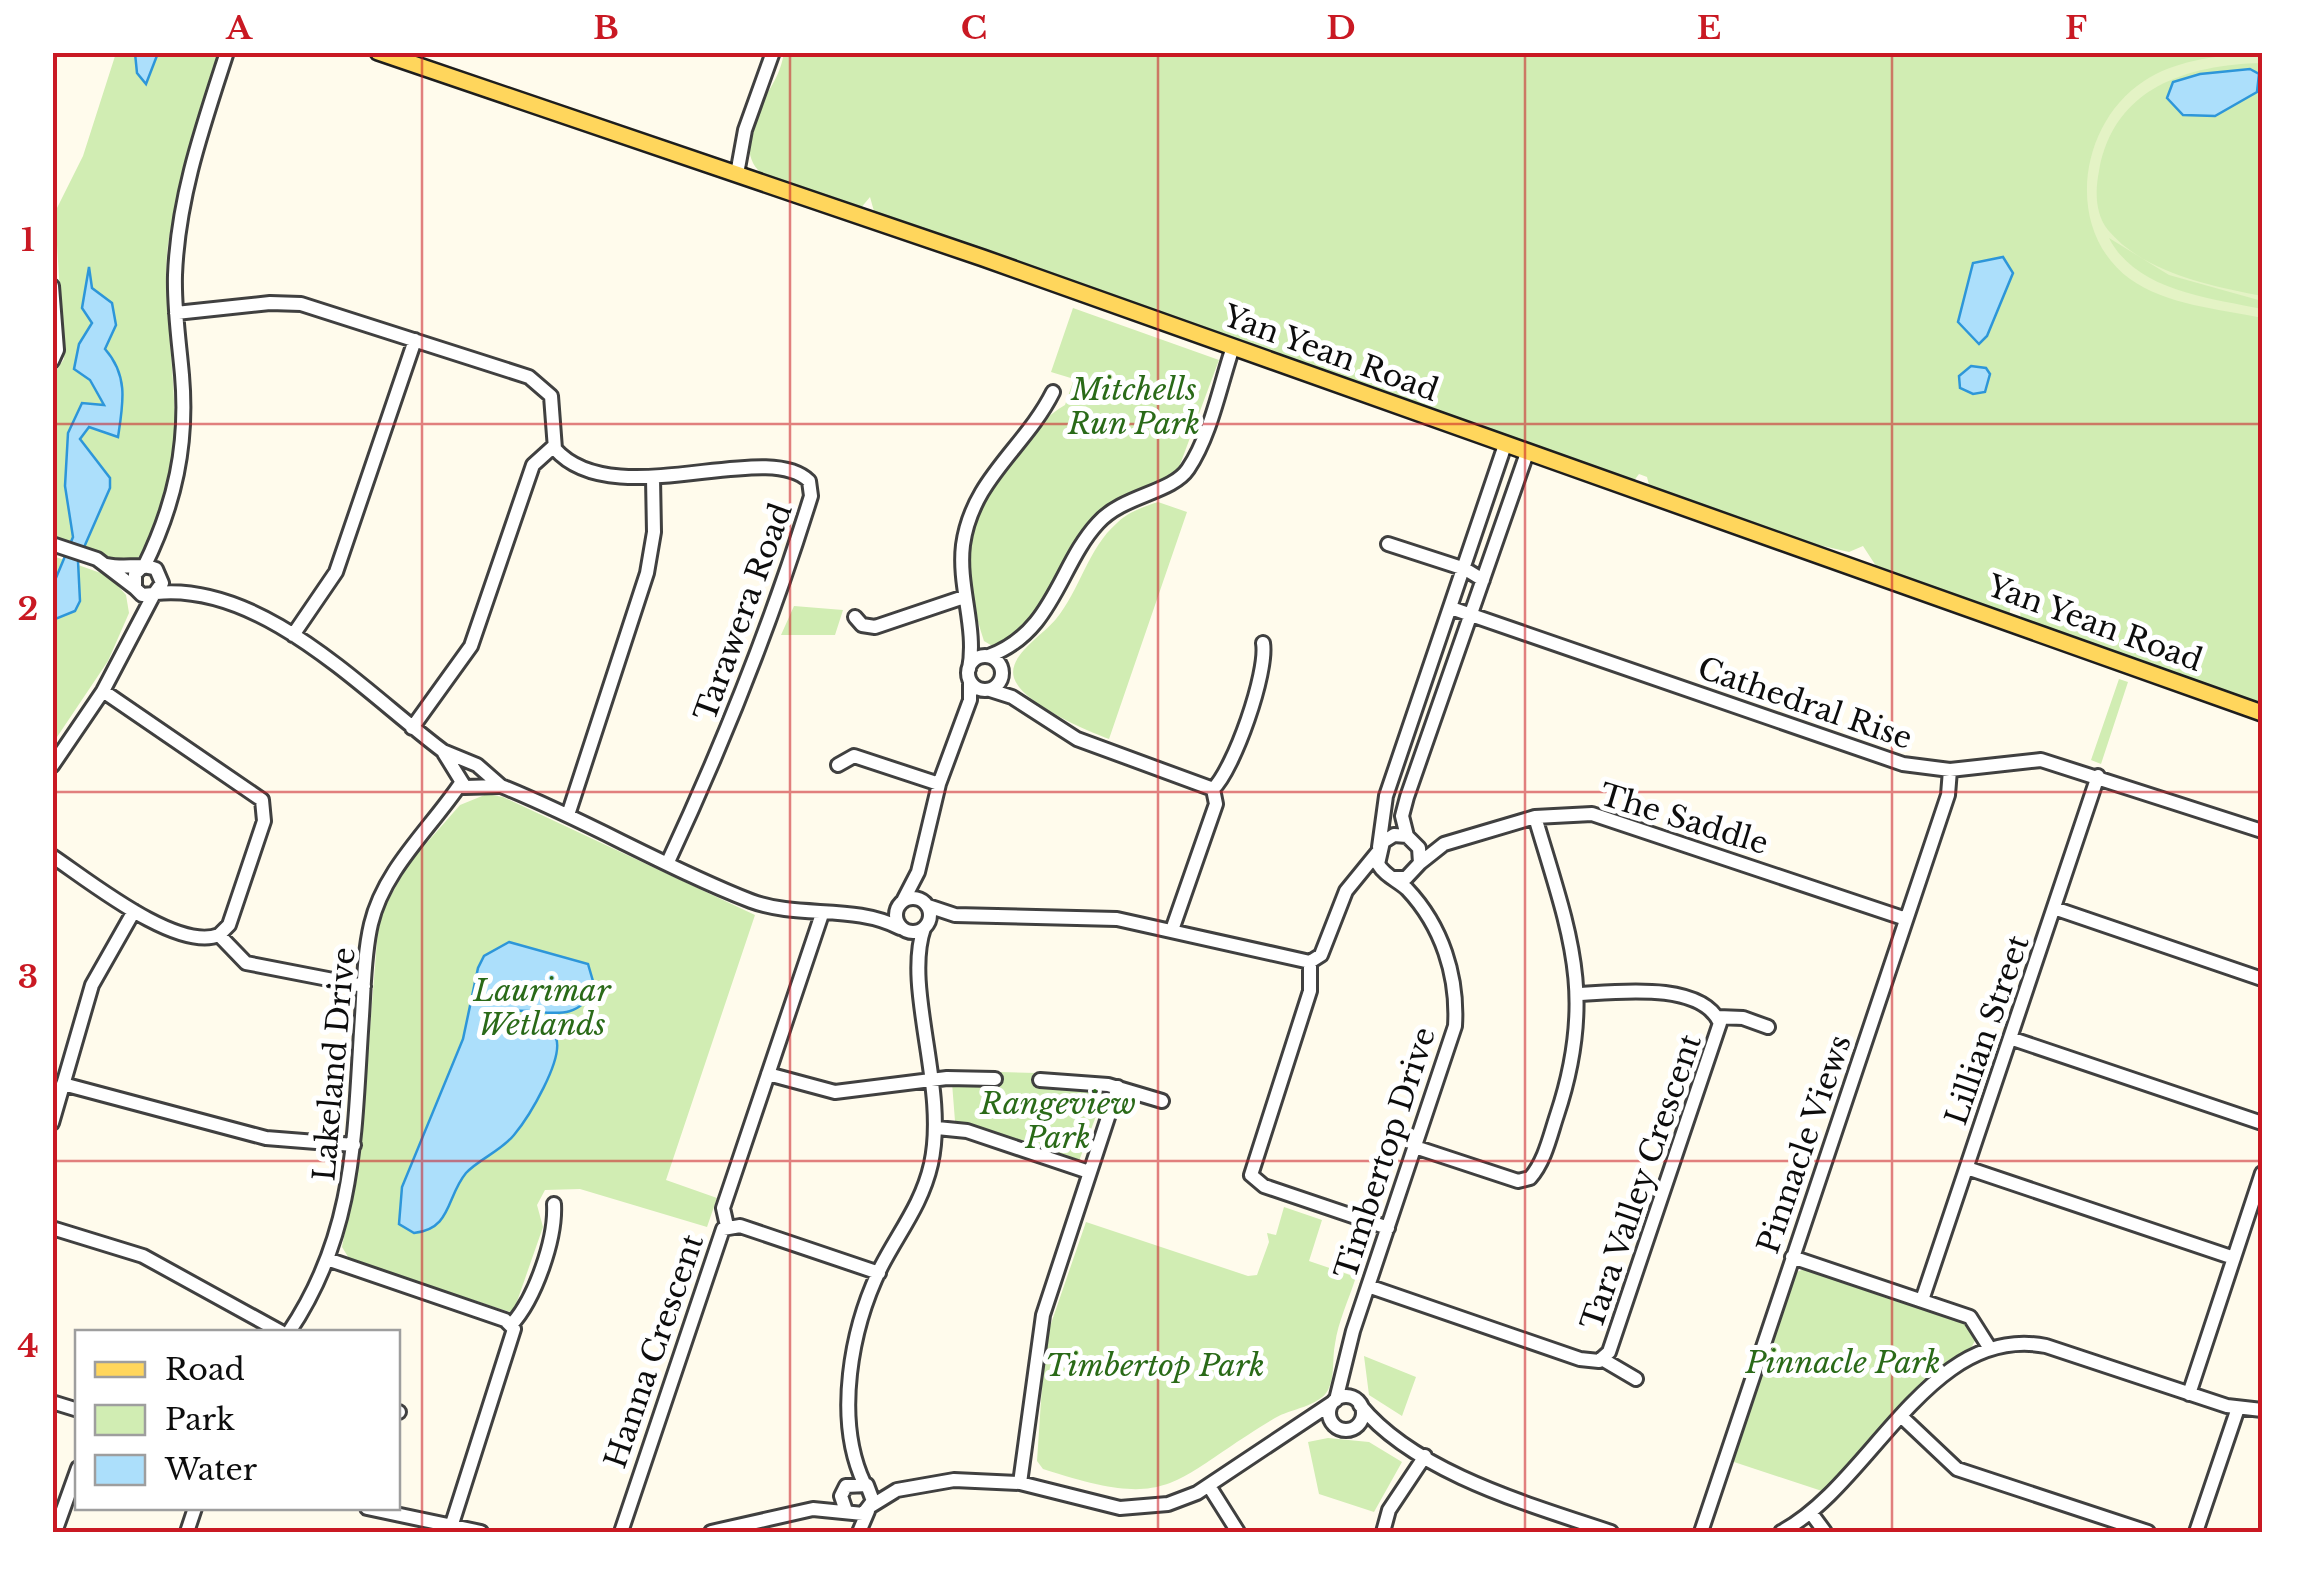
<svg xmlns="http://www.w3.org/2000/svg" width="2315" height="1585" font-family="'Libre Baskerville',serif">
<rect width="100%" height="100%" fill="#fffbec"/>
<path fill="#d1edb3" d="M784,52L2262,53V706L2021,621L2019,601L2012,599L2009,616L1878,569L1863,546L1849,552L1810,543L1650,489L1647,477L1639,474L1633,482L875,215L870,197L860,209C816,179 730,200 753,122C760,97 779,85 784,52Z
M116,53H221C201,116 178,179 168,245C157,326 209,509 131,563L107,559L53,538L52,377L64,359L55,212L83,156Z
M1073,308L1219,360L1178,470C1160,490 1124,490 1102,511C1074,538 1061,578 1038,610C1027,625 1012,637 999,650L984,641C958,563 967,510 1020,447C1034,431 1046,416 1065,405L1074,379L1051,372Z
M1158,502L1187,512L1109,739C1085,730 1022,703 1014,678C1007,656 1043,635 1056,619C1080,590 1088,548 1117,523C1128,512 1143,507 1158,502Z
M53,556L109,576L126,595L129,613L108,661L53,743Z
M794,606L843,610L835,635H781Z
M2119,679L2128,682L2101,764L2091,760Z
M487,794L503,797L755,915L666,1180L717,1198L707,1227L580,1189L545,1190L537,1205L543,1227L513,1313L350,1260L342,1247L360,1152L379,917L409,863L460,805Z
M999,1072L1037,1073V1086L1100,1089L1104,1095L1079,1161L955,1121L952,1083H996Z
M1284,1207L1322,1220L1309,1261L1356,1277C1349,1299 1338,1322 1335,1344C1332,1358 1335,1377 1328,1390C1320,1406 1290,1409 1275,1418C1168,1482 1175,1512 1043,1469L1037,1461L1045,1341L1086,1222L1248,1276L1257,1275L1269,1242L1267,1233L1276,1235Z
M1807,1268L1965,1320L1977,1337L1971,1348L1935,1371L1825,1492L1731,1461L1794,1273Z
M1364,1356L1416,1377L1402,1416L1369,1395Z
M1328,1438L1369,1442L1402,1462L1374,1512L1319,1494L1308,1442Z"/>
<path fill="#e4f3c5" d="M2247,53H2262V63C2187,65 2114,87 2099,171C2095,191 2095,214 2108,230C2144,273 2211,286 2262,296V301L2169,275L2109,238C2136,291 2210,298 2262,309V318C2220,309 2166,305 2130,279C2064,231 2078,124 2144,81C2174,61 2212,57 2247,53Z"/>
<path fill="#acdffb" stroke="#2d96d9" stroke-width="2.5" d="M135,53H158L146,84L137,73Z
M2250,69L2259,74L2257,92L2215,116L2183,115L2167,98L2173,82L2200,74Z
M2003,257L2013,273L1987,336L1979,344L1958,322L1973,263Z
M89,267L92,288L112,303L116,325L105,349C129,376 123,404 118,437L89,427L80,439L110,478V488L78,561L80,601L75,611L53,620V585L73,537L65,486L68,433L82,403L104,405L90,380L74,369L79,344L92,323L82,308Z
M1971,366L1986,368L1990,374L1985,392L1973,394L1960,388L1959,376Z
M509,942L588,964L595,988C574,1027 545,1008 511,1011L516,1018L556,1038C564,1059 529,1117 514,1135C501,1151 479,1159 466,1173C446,1197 452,1229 414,1233L399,1224L402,1187L463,1039L478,968L484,956Z"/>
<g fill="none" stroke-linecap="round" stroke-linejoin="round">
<defs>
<path id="minor" d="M737,174L745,130L773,52
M52,286L57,350L52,361
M176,313L270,303L301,304L529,377L551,396L555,449C613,515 766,438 809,481L811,496C772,622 724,742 668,862
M52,544L97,559L135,588
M1388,544L1465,569L1483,580
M107,565C124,569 142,563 156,569L162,583L154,594L142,595L135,588V574L142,567
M144,567C175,504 188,445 182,375C179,341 174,309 175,275C178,197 203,126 227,52
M156,593C263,582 363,691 443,751L477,765L501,786C586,820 666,868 751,901C799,919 854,904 900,928
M1451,608L1903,764L1950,770L2041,760L2262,831
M855,617L862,625L875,627L964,597
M293,635L336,572L415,340
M968 673a17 17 0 1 1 34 0a17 17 0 1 1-34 0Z
M989,656C1054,632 1059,565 1098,523C1123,495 1172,493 1188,469C1211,435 1220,385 1233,347
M969,669C977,628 958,587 963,545C972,479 1025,448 1053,392
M990,690L1012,697L1077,739L1213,789
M103,691L262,800L264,821L229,925L219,935
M412,728L471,646L533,465L554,446
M444,753L465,787L499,786
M838,765L854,756L939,784
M52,766L103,691L154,594
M568,815L647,573L654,532L653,478
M1407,836L1402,816L1407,797L1527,453
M1379,847L1386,796L1505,445
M52,856C88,880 177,952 219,935L246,963L364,986
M1420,863L1444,844L1535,817L1592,814L1906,919
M896 915a17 17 0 1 1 34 0a17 17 0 1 1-34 0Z
M903,901L918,872L939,784L970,700V681
M928,906L955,915L1117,919L1310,962L1321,955L1346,891L1377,853
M2054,908L2262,979
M1172,930L1216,804L1213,789C1234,769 1268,672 1263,643
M1310,962V991L1251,1175L1264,1186L1388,1228
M1718,1017L1743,1018L1768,1027
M2010,1038L2262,1123
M768,1074L835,1092L947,1078L995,1079
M1040,1080L1108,1085L1162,1101
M63,1084L266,1138L354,1145
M52,1123L92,985L134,911
M937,1128L967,1131L1089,1172
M1415,1147L1518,1181L1530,1178C1545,1161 1550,1136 1557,1115C1597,995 1569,932 1535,817
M1967,1168L2234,1258
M727,1226L723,1208L822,914
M52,1228L143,1256L281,1332
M1792,1257L1970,1317L1989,1347
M330,1260L505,1320L514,1329L451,1527
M1368,1286L1580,1359L1599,1361L1609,1352L1720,1023C1701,981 1616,992 1579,994
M1922,1300L2098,776
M511,1325C535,1299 556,1239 554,1204
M289,1332C357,1231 354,1133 362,1016C364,986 364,954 371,924C384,869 431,828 461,783
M1602,1359L1636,1379
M2189,1394L2262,1173
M1329 1413a17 17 0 1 1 34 0a17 17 0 1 1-34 0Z
M1336,1400L1353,1331L1455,1026C1458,976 1442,926 1407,889C1397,880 1385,876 1378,864L1383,842L1394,835L1407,836L1419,848L1420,863L1406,878H1392
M52,1402L78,1410
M1360,1405C1415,1473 1531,1505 1611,1532
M398,1412H399
M1903,1418L1957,1469L2148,1532
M864,1483C834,1419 851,1328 881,1267C899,1232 922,1204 931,1164C948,1088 903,988 924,928
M1020,1483L1043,1315L1118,1087
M1209,1486L1238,1532
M871,1506L897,1490L954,1480L1020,1483L1120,1508L1168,1504L1197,1493L1332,1403
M367,1508L481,1532
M1811,1513L1825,1532
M55,1532L78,1468
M187,1532L195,1508
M621,1532L723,1229L740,1226L879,1273
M711,1532L813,1509L863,1514L873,1501L867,1485L846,1486L841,1496L846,1511
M859,1532L868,1511
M1383,1532L1389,1510L1425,1456
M1701,1532L1948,795L1950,770
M1781,1532C1872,1484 1929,1323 2046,1346L2227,1406L2262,1410
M2196,1532L2238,1408"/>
<path id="major" d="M378,52L983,258L2262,713"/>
</defs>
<use href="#minor" stroke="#404040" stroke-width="18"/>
<use href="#major" stroke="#1e1e1e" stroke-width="20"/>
<use href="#minor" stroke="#fff" stroke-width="12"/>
<use href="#major" stroke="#ffd65c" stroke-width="15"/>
</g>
<path fill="none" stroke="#c91923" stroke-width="2.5" stroke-opacity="0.55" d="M422,52V1532M790,52V1532M1158,52V1532M1525,52V1532M1892,52V1532M52,424H2262M52,792H2262M52,1161H2262"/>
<g text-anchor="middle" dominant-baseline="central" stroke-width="10" stroke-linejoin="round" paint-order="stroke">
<g font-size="30" fill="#0d0d0d" stroke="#fff">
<text transform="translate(1331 353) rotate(20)">Yan Yean Road</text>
<text transform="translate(743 612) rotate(-70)">Tarawera Road</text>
<text transform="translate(2095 623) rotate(20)">Yan Yean Road</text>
<text transform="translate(1805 703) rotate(19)">Cathedral Rise</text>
<text transform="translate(1684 819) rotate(17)">The Saddle</text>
<text transform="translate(1987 1030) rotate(-71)">Lillian Street</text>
<text transform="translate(334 1064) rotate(-85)">Lakeland Drive</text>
<text transform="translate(1804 1144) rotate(-71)">Pinnacle Views</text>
<text transform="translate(1385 1153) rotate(-72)">Timbertop Drive</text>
<text transform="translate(1641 1182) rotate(-71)">Tara Valley Crescent</text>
<text transform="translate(654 1351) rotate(-71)">Hanna Crescent</text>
</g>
<g font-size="30" font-style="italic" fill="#2a6a18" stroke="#fff">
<text x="1134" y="389">Mitchells<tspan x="1134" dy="34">Run Park</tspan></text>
<text x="542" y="990">Laurimar<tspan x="542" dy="34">Wetlands</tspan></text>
<text x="1058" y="1103">Rangeview<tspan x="1058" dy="34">Park</tspan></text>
<text x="1843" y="1362">Pinnacle Park</text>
<text x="1155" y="1365">Timbertop Park</text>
</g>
</g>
<rect width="2315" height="1585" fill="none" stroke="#ffffff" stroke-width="110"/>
<rect x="75" y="1330" width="325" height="180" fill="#ffffff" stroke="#9e9e9e" stroke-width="2.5"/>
<rect x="95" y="1362" width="50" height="15" fill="#ffd65c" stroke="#9e9e9e" stroke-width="2.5"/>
<text x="165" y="1380" font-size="30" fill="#0d0d0d">Road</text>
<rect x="95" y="1405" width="50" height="30" fill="#d1edb3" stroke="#9e9e9e" stroke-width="2.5"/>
<text x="165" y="1430" font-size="30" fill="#0d0d0d">Park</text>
<rect x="95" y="1455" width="50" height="30" fill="#acdffb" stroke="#9e9e9e" stroke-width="2.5"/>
<text x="165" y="1480" font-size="30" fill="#0d0d0d">Water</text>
<rect x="55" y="55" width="2205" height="1475" fill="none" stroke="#c91923" stroke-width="4"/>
<g font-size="32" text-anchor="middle" font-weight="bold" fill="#c91923">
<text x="239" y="39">A</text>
<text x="606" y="39">B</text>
<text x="974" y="39">C</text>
<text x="1341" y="39">D</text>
<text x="1709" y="39">E</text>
<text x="2076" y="39">F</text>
<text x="28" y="251">1</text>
<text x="28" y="620">2</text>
<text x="28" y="988">3</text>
<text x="28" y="1357">4</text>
</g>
</svg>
